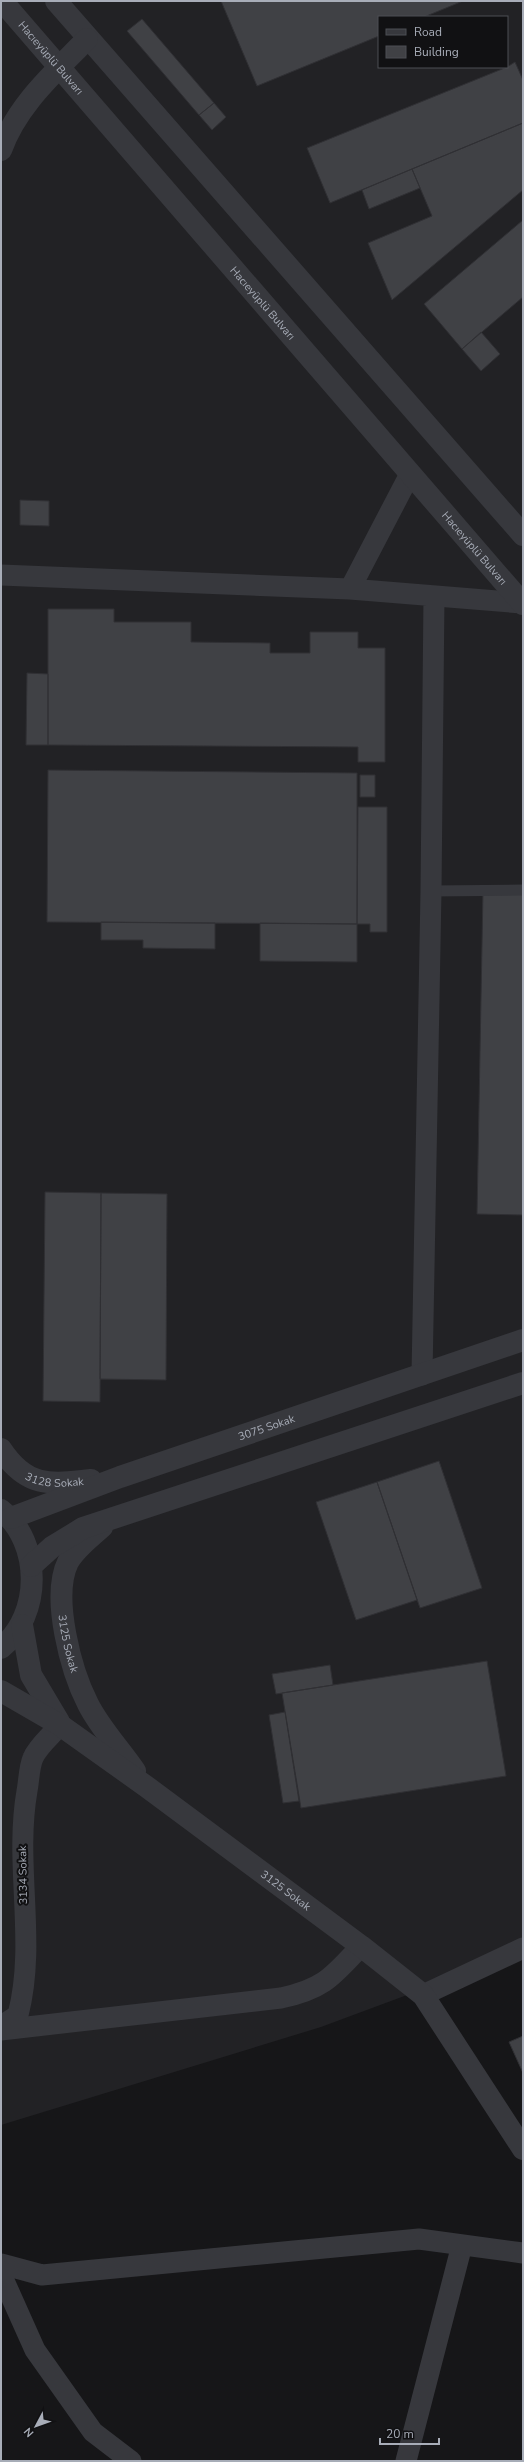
<svg xmlns="http://www.w3.org/2000/svg" width="524" height="2462" font-family="'Nunito Sans',sans-serif">
<rect width="100%" height="100%" fill="#161618"/>
<path fill="#222225" fill-rule="evenodd" d="M1,1H523V1952L321,2027L1,2125ZM379,17H507V67H379Z"/>
<path fill="#404145" stroke="#303034" d="M221,1H463L424,17H379V36L257,86Z
M142,19L214,103L199,115L127,31Z
M515,62L523,80V123L330,203L307,148L507,67Z
M214,103L226,117L212,130L199,115Z
M523,123V190L392,300L368,243L432,216L412,169Z
M412,169L420,188L369,209L362,190Z
M523,220V297L462,349L424,304Z
M481,332L500,354L481,371L462,349Z
M20,500L49,501V526L20,525Z
M48,609H114V622H191V642L270,643V653H310V632H358V648H385V762H358V747L48,745Z
M27,673L48,674V745H26Z
M48,770L357,773V924L47,922Z
M360,775H375V797H360Z
M358,807H387V932H370V924H357Z
M483,890L523,891V1215L477,1214Z
M101,922L215,923V949L143,948V940H101Z
M260,923L357,924V962L260,961Z
M45,1192L101,1193L100,1402L43,1401Z
M101,1193L167,1194L166,1380L100,1379Z
M439,1461L482,1588L420,1608L377,1482Z
M377,1482L417,1600L356,1620L316,1502Z
M487,1661L506,1776L301,1808L282,1693Z
M330,1665L333,1685L276,1694L272,1674Z
M285,1712L299,1801L283,1803L269,1715Z
M523,2036V2073L509,2042Z"/>
<g fill="none" stroke-linecap="round" stroke-linejoin="round">
<path stroke="#37383d" stroke-width="11" d="M431,891L523,890"/>
<path stroke="#37383d" stroke-width="21" d="M1,575L350,589L522,603
M350,589L410,474
M422,1375L431,891L434,596
M423,1995L523,1948
M1,2026L18,2015C37,1942 14,1865 27,1791C29,1781 29,1767 33,1758C38,1746 52,1735 60,1725
M1,2030L281,1998C324,1989 333,1976 361,1946
M1,2264L42,2275L419,2239L523,2253
M1,2274L35,2350L93,2432L131,2461
M406,2461L462,2245"/>
<g stroke="#37383d" stroke-width="22">
<path id="s1" d="M2,1L523,604"/>
<path d="M56,1L523,535"/>
<path d="M1,150C17,105 54,73 87,39"/>
<path id="s2" d="M1,1449C26,1487 49,1485 91,1480"/>
<path d="M1,1510C42,1543 42,1615 1,1648"/>
<path id="s3" d="M11,1518L120,1477L523,1340"/>
<path id="s4" d="M102,1527C90,1538 76,1548 68,1562C51,1597 71,1671 88,1704C100,1728 120,1749 135,1771"/>
<path d="M31,1566L52,1547L83,1528L523,1383"/>
<path d="M22,1625L31,1675L59,1722"/>
<path id="s5" d="M1,1691L60,1725L147,1787L361,1946L423,1995L523,2149"/>
</g>
</g>
<g text-anchor="middle" dominant-baseline="central" stroke-width="4" stroke-linejoin="round" paint-order="stroke">
<g font-size="11" fill="#a8adb8" stroke="#111113">
<text stroke="none"><textPath href="#s1" startOffset="75">Hacıeyüplü Bulvarı</textPath></text>
<text stroke="none"><textPath href="#s1" startOffset="399">Hacıeyüplü Bulvarı</textPath></text>
<text stroke="none"><textPath href="#s1" startOffset="723">Hacıeyüplü Bulvarı</textPath></text>
<text stroke="none"><textPath href="#s3" startOffset="271">3075 Sokak</textPath></text>
<text stroke="none"><textPath href="#s2" startOffset="66">3128 Sokak</textPath></text>
<text stroke="none"><textPath href="#s4" startOffset="132">3125 Sokak</textPath></text>
<text transform="translate(23 1875) rotate(-91)">3134 Sokak</text>
<text stroke="none"><textPath href="#s5" startOffset="348">3125 Sokak</textPath></text>
</g>
</g>
<rect width="524" height="2462" fill="none" stroke="#a8adb8" stroke-width="4"/>
<rect x="378" y="16" width="130" height="52" fill="#111113" stroke="#4d4f55"/>
<rect x="386" y="29" width="20" height="6" fill="#37383d" stroke="#4d4f55"/>
<text x="414" y="36" font-size="12" fill="#a8adb8">Road</text>
<rect x="386" y="46" width="20" height="12" fill="#404145" stroke="#4d4f55"/>
<text x="414" y="56" font-size="12" fill="#a8adb8">Building</text>
<g transform="translate(36 2426) rotate(229)" stroke="#111113" stroke-width="3" paint-order="stroke">
<path d="M0-3L7 15L0 10L-7 15Z" fill="#a8adb8"/>
<text y="-6" font-size="11" font-weight="bold" text-anchor="middle" fill="#a8adb8">N</text>
</g>
<path d="M380 2438v6h59v-6" fill="none" stroke="#a8adb8" stroke-width="2"/>
<text x="386" y="2438" font-size="12" fill="#a8adb8" stroke="#111113" stroke-width="3" paint-order="stroke">20 m</text>
</svg>
